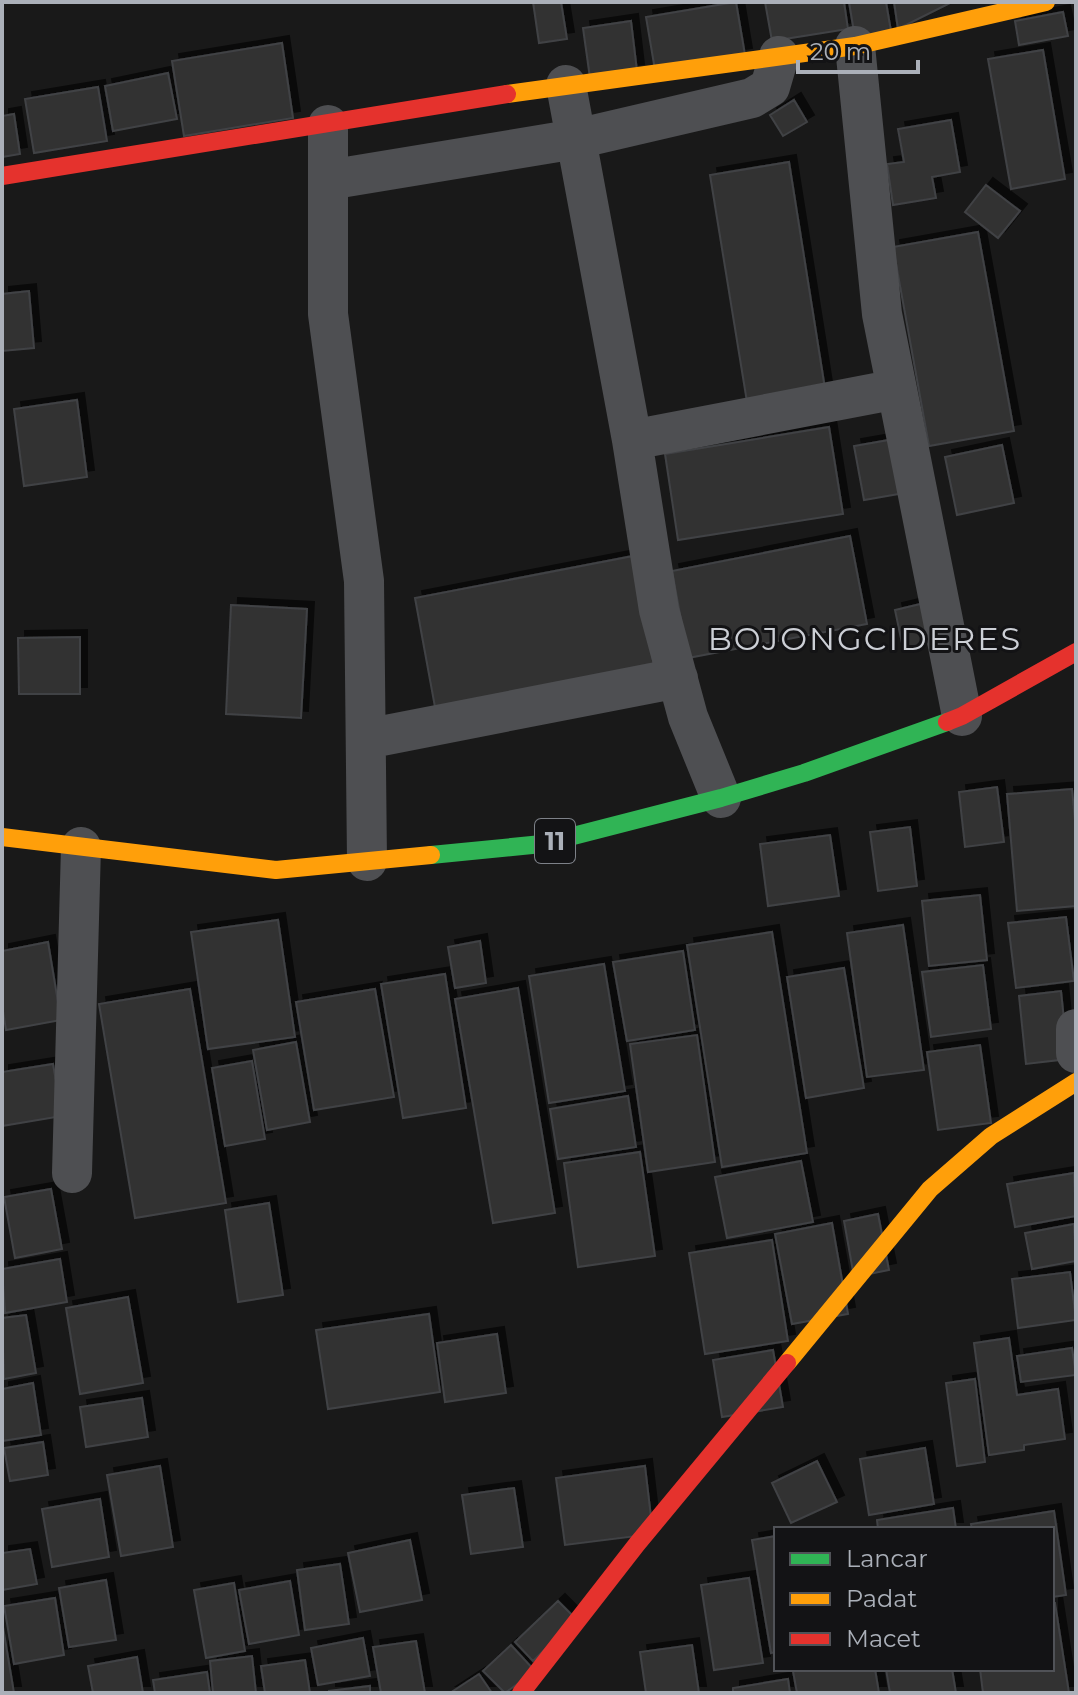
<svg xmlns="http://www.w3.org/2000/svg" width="1078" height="1695" font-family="Montserrat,sans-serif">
<defs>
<filter id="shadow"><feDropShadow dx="7" dy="-7" stdDeviation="0" flood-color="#0009"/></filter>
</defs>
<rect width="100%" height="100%" fill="#191919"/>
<path fill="#323233" stroke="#414245" stroke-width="2" filter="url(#shadow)" d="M533,2H561L567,39L539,43Z
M736,2L745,55L655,70L646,17Z
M765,2H844L848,29L772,41Z
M849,2H886L892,37L856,44Z
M894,2H952L898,29Z
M1063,12L1068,36L1019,45L1015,21Z
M631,21L637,71L590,78L583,28Z
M282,43L293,118L184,136L172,61Z
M1043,50L1065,179L1011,189L988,59Z
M168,73L177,119L113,131L105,86Z
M98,87L107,141L34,153L25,99Z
M794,100L807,122L783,136L770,115Z
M14,114L20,154L2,157V116Z
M951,120L960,172L932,177L936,198L893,205L887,164L904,162L898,129Z
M789,162L826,395L748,408L710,175Z
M986,185L1020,211L998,238L965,212Z
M978,232L1014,431L929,446L893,247Z
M29,291L34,348L2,351V294Z
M77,400L87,477L24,486L14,409Z
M829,427L843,514L678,540L665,454Z
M889,440L899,494L864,500L854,446Z
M1002,445L1014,503L957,515L945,457Z
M850,536L867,624L688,658L672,571Z
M633,556L654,666L435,707L415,598Z
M933,601L941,640L903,648L895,610Z
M231,605L307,609L301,718L226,714Z
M80,637V694H19L18,638Z
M997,787L1004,842L965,847L959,792Z
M1072,789L1076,831V906L1017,911L1007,794Z
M910,827L917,886L878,891L870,832Z
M830,835L839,896L768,906L760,844Z
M980,895L987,960L929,966L922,901Z
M1066,917L1074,981L1016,988L1008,923Z
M278,920L295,1037L208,1049L191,932Z
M903,925L924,1070L867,1077L847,933Z
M772,932L807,1153L722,1167L687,945Z
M480,941L486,983L455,988L448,947Z
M48,942L61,1020L6,1030L2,1005V951Z
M683,951L695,1030L627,1041L613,962Z
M604,964L625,1091L549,1103L529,976Z
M983,965L991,1029L931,1037L922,972Z
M844,968L864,1088L806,1098L787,977Z
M445,974L466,1108L403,1118L381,984Z
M518,988L555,1213L493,1223L455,999Z
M190,989L226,1203L135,1218L99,1004Z
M375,989L394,1097L314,1110L296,1002Z
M1061,991L1068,1059L1026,1064L1019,996Z
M697,1035L715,1162L648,1172L630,1044Z
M296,1042L310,1122L267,1130L253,1050Z
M980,1045L991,1123L938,1130L927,1052Z
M252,1061L265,1139L225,1146L212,1068Z
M53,1064L62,1116L2,1126V1072Z
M628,1096L636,1147L558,1159L550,1109Z
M640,1152L655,1256L578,1267L564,1163Z
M801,1161L813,1222L727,1238L715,1177Z
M1074,1173L1076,1216L1015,1227L1007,1184Z
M51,1189L62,1249L15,1258L4,1197Z
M269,1203L283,1295L238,1302L225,1210Z
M878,1214L889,1270L854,1277L844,1221Z
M832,1223L848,1314L792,1324L775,1234Z
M1074,1224L1076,1261L1032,1269L1025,1233Z
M772,1240L788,1341L705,1354L689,1253Z
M60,1259L67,1302L5,1313L2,1269Z
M1070,1272L1076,1320L1018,1328L1012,1279Z
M128,1297L143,1383L80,1394L66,1308Z
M429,1314L440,1392L328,1409L316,1330Z
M26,1315L36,1373L4,1379L2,1318Z
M497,1334L506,1393L445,1402L437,1343Z
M1009,1338L1017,1395L1058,1389L1065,1439L1024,1445V1450L989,1455L974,1343Z
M1072,1348L1076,1375L1021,1382L1017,1356Z
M773,1350L783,1407L722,1417L713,1360Z
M975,1379L985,1462L957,1466L946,1383Z
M33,1383L41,1435L2,1441V1389Z
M142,1398L148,1437L86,1447L80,1407Z
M43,1442L48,1475L10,1481L4,1448Z
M925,1448L934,1504L869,1515L860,1459Z
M817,1461L837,1502L791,1523L772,1483Z
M160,1466L173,1547L121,1556L107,1475Z
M645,1466L653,1534L565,1545L556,1478Z
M514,1488L523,1547L471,1554L462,1495Z
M100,1499L109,1557L52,1567L42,1509Z
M953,1508L956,1529H878L877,1520Z
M1054,1511L1066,1595L1052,1597V1529H972L971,1524Z
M776,1536V1652L771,1653L752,1540Z
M410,1540L422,1600L360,1612L348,1553Z
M30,1549L37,1584L2,1590V1553Z
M340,1564L349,1624L305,1630L297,1570Z
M749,1578L763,1663L714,1670L701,1585Z
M106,1580L116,1640L69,1647L59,1588Z
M290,1581L299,1635L249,1644L239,1590Z
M234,1583L245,1651L206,1658L194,1590Z
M55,1598L64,1655L14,1664L4,1606Z
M558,1601L576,1619L533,1661L515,1642Z
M1052,1603H1055L1069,1693H983L980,1669H1052Z
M2,1621L14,1693H2Z
M363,1638L370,1676L318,1685L311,1648Z
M416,1641L425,1693H381L373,1647Z
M511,1645L535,1671L505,1693L483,1671Z
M692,1645L699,1693H646L640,1652Z
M252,1656L256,1693H213L210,1661Z
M137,1657L143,1693H93L88,1666Z
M305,1660L310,1693H265L261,1666Z
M808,1669H875L879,1693H797L793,1671Z
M886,1669H952L956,1693H890Z
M207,1672L210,1693H155L153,1680Z
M479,1674L492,1693H450Z
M788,1679L790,1693H733V1688Z
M370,1686V1693H329V1691Z"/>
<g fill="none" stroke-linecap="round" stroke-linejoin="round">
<path stroke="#4e4f52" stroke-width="40" d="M855,46L882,314L962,716
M566,85L632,440L659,610L688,717L721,798
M328,125V314L364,581L367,861
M328,180L576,139L752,98L770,87L779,56
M632,440L897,389
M366,739L678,678
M1076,1029V1053
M72,1173L81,847"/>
<path stroke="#30b455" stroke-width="18" d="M431,855L542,844L721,798L804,773L947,722"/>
<path stroke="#ff9f0a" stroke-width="18" d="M507,94L855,46L1046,2
M2,837L276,870L431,855
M787,1363L930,1189L991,1136L1076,1082"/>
<path stroke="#e5322d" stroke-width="18" d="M2,176L507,94
M947,722L962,716L1076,652
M521,1693L637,1544L787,1363"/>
</g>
<g text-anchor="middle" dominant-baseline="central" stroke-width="6" stroke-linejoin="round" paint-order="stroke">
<rect fill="#131315" stroke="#7d8188" stroke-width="2" x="535" y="819" width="40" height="44" rx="6"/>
<g font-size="26" font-weight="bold" fill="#abb0b9">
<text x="555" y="841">11</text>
</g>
<g font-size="32" letter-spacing="2" fill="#cccfd5" stroke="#131315">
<text x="865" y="638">BOJONGCIDERES</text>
</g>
</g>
<rect width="1078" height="1695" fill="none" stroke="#abb0b9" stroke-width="8"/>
<rect x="774" y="1527" width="280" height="144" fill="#131315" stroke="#505257" stroke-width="2"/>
<rect x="790" y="1553" width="40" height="12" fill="#30b455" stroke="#505257" stroke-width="2"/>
<text x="846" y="1567" font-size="24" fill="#abb0b9">Lancar</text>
<rect x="790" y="1593" width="40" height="12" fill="#ff9f0a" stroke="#505257" stroke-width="2"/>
<text x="846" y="1607" font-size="24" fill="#abb0b9">Padat</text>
<rect x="790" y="1633" width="40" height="12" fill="#e5322d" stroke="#505257" stroke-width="2"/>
<text x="846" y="1647" font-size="24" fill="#abb0b9">Macet</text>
<path d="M798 60v12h120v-12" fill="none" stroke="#abb0b9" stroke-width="4"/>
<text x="810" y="60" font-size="24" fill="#abb0b9" stroke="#131315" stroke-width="6" paint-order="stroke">20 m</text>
</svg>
